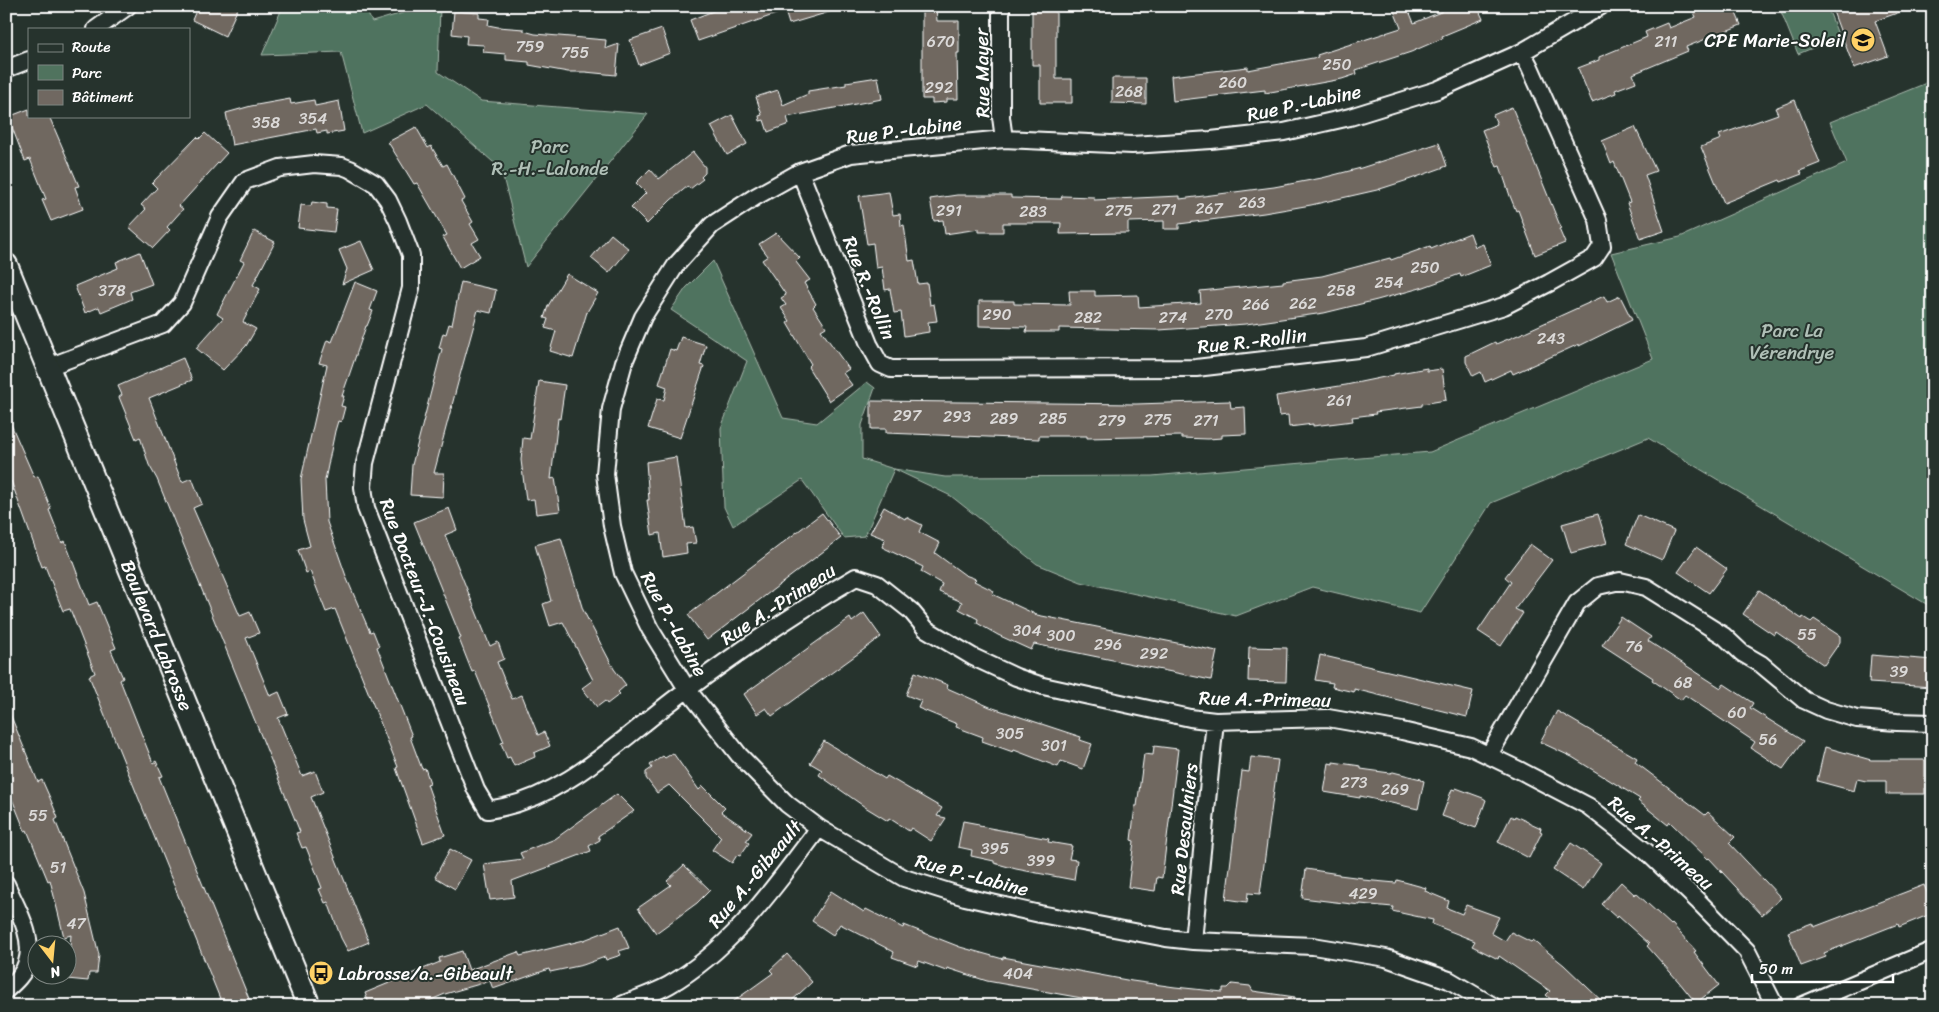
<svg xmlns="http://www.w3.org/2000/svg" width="1939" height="1012" font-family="Sriracha,sans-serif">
<rect width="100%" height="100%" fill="#26332d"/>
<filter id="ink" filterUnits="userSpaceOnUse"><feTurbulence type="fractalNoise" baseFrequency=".02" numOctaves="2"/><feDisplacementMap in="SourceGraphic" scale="10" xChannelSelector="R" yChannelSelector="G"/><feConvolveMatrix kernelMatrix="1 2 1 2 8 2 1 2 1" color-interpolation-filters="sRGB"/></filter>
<g filter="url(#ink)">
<path fill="#50735e" stroke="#a8b9ae" d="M283,6H364L372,22L426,6H440L438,72L481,101L648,114L526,267L501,169L427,104L362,133L341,52L262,55Z
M1787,6H1827L1839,37L1798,54L1780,9Z
M1933,74V608L1648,438L1491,503L1420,613L1312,587L1236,616L1081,582L1037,564L951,496L894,469L865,536L844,538L802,480L733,526L724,507L721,428L747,361L671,310L686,288L713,261L783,418L817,423L867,382L875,388L862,425V459L894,469L945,477L1152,476L1430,452L1653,359L1611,253L1680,237L1847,163L1830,122L1924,84Z"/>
<path fill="#706861" stroke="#fff" d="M198,6H239L225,36L192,20Z
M726,6H835L836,10L789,24L785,11L698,41L690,20Z
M922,6H936L937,21H959V53H957L958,99H947V102L932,103V99H922Z
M1032,6H1056V79H1072V103H1040V65H1032Z
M1392,6H1407L1414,23L1443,11L1441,6H1477L1483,19L1442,36L1443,38L1411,52L1356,70L1357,74L1342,79L1265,93V90L1173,101L1171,76L1248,67V70L1318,57L1317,55L1401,28Z
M1691,6H1733L1741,25L1686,47L1688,51L1633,74L1636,82L1615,90L1616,93L1592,102L1578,68L1599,60V57L1647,37L1645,32L1667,23L1669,28L1696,17Z
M1831,6H1911V8L1875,21L1888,56L1854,68Z
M454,11L479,13V18L489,19L488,25L498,27L524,29V31L535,34L606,40L605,49L619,44L616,75L585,72H568L529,65V62L506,60V54L483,52L484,45L466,44L467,36L452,34Z
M662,29L670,53L639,65L630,40Z
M878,77L882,99L787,117L789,124L768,132L764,120L760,121L759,116L762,115L756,97L778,90L783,105L808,94V91L846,85V82Z
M1112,78H1146V104L1112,103Z
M290,99L291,104L314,100L315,106L339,101L344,131L327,134V131L317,133L316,129L232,145L226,113L251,106Z
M1795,100L1820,163L1800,171L1802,174L1781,182L1780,180L1724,203L1701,147L1721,139L1719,135L1778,114L1775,108Z
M1512,107L1561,228L1559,229L1565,243L1535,255L1518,210L1516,211L1510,196L1500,166L1497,167L1482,130L1497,124L1493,115Z
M29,109V116H49L79,186L75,187L83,209L51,221L42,200L46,199L30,159L25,161L8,117Z
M732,115L747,144L727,155L711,126Z
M416,127L428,148L431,146L443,166L447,164L465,199L461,201L473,222L470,224L479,239L472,243L480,256L460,268L443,237L447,235L417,183L414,184L388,142Z
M1635,127L1656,171L1645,175L1664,231L1640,239L1627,203L1630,202L1614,162L1611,164L1602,141Z
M205,133L227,153L179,206L183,209L167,227L170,230L153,248L129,227L146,209L141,205L157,188L152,183L197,137L199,139Z
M1439,143L1447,166L1411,179L1377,190L1311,205L1264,213L1179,224V229H1164V221L1128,222V233L1060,234L1061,223H1003V232H979V229L945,234L943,220L934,221L930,199L957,195H1011V198L1061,199L1062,196L1094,197V200L1180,196V199L1274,187L1322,178L1361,168Z
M693,152L705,167V173L701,177L703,179L690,189L688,186L671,200L647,224L631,208L646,193L636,183L650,169L659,179Z
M889,192L893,215L900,214L901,226L904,225L909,261L914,260L918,284L927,283L930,305L934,304L937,321L928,322L929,332L904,336L901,312L894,313L890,289L885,290L882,267L876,268L873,243L867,244L859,196Z
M312,202L327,204V208L337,209L334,232L298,228L301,205L311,206Z
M254,231L275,242L253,285L260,289L243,322L256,329L246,346L223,370L196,348L223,318L217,314L244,262L240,260Z
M776,233L800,258L796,262L810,280L804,283L816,304L813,307L826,327L821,330L849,369L843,373L852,385L829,401L808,367L811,364L787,323L790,321L781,308L786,305L781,298L786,295L762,260L768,256L759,244Z
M1470,233L1475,247L1483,244L1491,265L1461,277L1460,274L1424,287L1377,300L1324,313L1246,324L1159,330L1059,328V332H1026L1027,327L979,326V301H1014V304L1070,305L1069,291H1095V296L1138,295L1139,307L1201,303L1200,291L1283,283V281L1322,276L1390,258L1391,260L1430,246L1431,249Z
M611,234L629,249L609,273L591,258Z
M361,241L374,270L342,284L347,269L339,250Z
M140,252L152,284L130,292L132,299L118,305L101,312L99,307L85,313L75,286L118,268L116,262Z
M567,274L598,293L587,312L573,358L550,351L556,331L545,328L548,319L544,318L548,306Z
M355,282L377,291L370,310L373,311L367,326H366L342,396H344L341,406L345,407L341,422L338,421L335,431L325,480L327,522L347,579L366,623L370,632L373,631L379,646L377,647L412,736L410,737L422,769L425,768L430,783L427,784L445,835L423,843L396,768L398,767L335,609L326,612L310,571L306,573L298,550L310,546L303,520L301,479L327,365L319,363L327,340L332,342Z
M461,282L496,290L491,313L478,310L460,375L434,473H444L443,497L410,495L412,465L442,349L439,348L443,333L446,334L449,324L452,325Z
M1604,296L1607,302L1620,296L1632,320L1579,346V344L1513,374L1511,370L1485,382L1481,372L1473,376L1466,362V356L1495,342L1496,344L1518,335Z
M681,337L706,345L700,365L704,366L680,438L648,428L657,399L664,400L667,387L659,384L670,349L676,351Z
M183,358L192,380L149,398L182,482L192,478L202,504L193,508L240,616L250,612L259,633L246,638L270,696L279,692L288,714L278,718L302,776L315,771L323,792L311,797L369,942L348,951L341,938L328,902L325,903L319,889L322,888L314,867L306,847L302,848L296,833L300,832L157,479L149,465L140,437L136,439L119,397L122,395L118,386Z
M1427,368V371L1442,369L1446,400L1422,404V406L1375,412L1376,414L1352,417L1353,421L1313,426V424L1289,427L1288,415L1279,416L1276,396L1346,385L1394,375V374Z
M539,381L565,385L560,419L558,418L551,479L555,478L560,511L536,514L534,499L526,500L521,460L523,438L530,439Z
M871,401L1136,404L1230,401L1231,408L1245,407L1246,434L1222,435V438L1208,439L1182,438V436L1087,438V436H1039V439L886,433V429H871Z
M6,413L34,477L38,476L51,509L49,510L62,543L65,541L89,605L97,602L116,648L111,650L123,678L120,680L153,763L156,761L163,776L159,777L252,1006H223L89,676L95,673L70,609L63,611L45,566L42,567L11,481L6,483Z
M676,457L686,528L693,527L696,543L686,544L687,553L663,557L660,533L652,535L647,500H649L646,462Z
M884,507L905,519L906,517L922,525L919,532L940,543L935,553L965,575L976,579L974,581L994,591L992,594L1037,615L1217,651L1211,680L1034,644L1031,650L998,635L977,623L978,619L959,609L962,602L939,592L942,584L921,572L923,567L882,547L885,539L870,533Z
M449,508L457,530L445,535L490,646L498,642L504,659L497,662L512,699L522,695L538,735L544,732L550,746L534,753L535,757L514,766L510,757L507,758L501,743L504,742L475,671L472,672L459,639L461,638L414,522Z
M822,513L841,538L707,640L688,615Z
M1598,514L1607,543L1571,553L1562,524Z
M1638,515L1674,531L1662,560L1626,544Z
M561,538L583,610L614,669L626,685L618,692L620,694L607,704L605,701L597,707L582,688L593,680L563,622L550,626L543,604L551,601L535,545Z
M1530,544L1552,560L1515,609L1523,613L1501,646L1478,631L1511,582L1505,577Z
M1696,547L1727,569L1709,593L1678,572Z
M1759,590L1802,619L1803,617L1811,622L1814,619L1840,636V642L1824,665L1776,632L1774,635L1743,614Z
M864,613L881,637L772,716L766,708L757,714L744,694L850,618L852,622Z
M1621,617L1651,637L1648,641L1721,688L1724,684L1753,703L1750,708L1803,741L1783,769L1751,748L1755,742L1685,695L1681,700L1652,680L1653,678L1602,645Z
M1249,647L1287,648L1286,682L1248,681Z
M1320,655L1473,691L1467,717L1354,689V692L1332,687L1333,683L1315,680Z
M1871,655L1933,660V687L1869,683Z
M915,672L948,685L947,688L990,707L1081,737L1080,740L1092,744L1083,769L1061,761L1058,767L1014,750L1013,752L982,741L983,737L956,727L957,724L918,708L921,701L906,695Z
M6,704L38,782L42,780L50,798L58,818L55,820L84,893L99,955L97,973H89L88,981L67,979L71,935L64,937L50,880L48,881L27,830L25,831L6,784Z
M1557,711L1637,758L1635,762L1705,815L1708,812L1735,837L1729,843L1781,898L1762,915L1709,858L1708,859L1670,822L1668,825L1638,801L1640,799L1572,757L1540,742Z
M824,741L885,779L887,776L942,808L937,816L946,818L931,841L911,828L909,831L889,818L888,821L865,807L819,775L822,770L810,763Z
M1154,746L1178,749L1162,878L1157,877L1155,891L1128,887L1134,841L1131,840L1135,806H1137L1144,754L1153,755Z
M1825,747L1871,760H1925V794H1886V781H1866L1857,779L1854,791L1817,781Z
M673,753L699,790L703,786L725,808L721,812L752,833L746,841L749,843L740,856L737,855L732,863L712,850L721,837L669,785L657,793L646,778V772L652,768L650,765L663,756L665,758Z
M1251,757L1278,760L1260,894L1248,893L1247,902L1226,899L1242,771L1249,772Z
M1333,762L1361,766V769L1390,773L1393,772L1421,779V780L1424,781L1418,809L1360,796V798L1324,792L1329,763L1333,764Z
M1456,788L1483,798L1486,800L1476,828L1442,816L1452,789L1455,790Z
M617,794L634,811L598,836L600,840L589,846L591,851L512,881L514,897L490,900L484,864L523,859L520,853L555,839Z
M1511,816L1514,818L1515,816L1541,828L1540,831L1542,832L1529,858L1498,842Z
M963,821L979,824V826L1049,839L1048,842L1072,846L1069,859L1077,860L1074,880L1016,869L994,863V861L971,856L972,850L958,847Z
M1571,843L1601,863L1583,890L1553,870Z
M450,849L471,860L455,889L435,877Z
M684,865L710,890L697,903L656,933L638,908L671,885L667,881Z
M1306,869L1339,874V875L1363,878V880L1396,883L1397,880L1426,888L1425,891L1449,901L1447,908L1462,914L1466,905L1499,917L1491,933L1505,941L1511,932L1531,942L1533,940L1564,965L1607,1006H1558L1546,995L1550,991L1499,956L1498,959L1472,946L1475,941L1432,924L1433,920L1392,911L1393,907L1360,904V905L1302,898Z
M1621,882L1635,895L1636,893L1671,925L1672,924L1696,951L1694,952L1719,985L1696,1003L1679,982L1647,946L1649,944L1618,916L1617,918L1601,904Z
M1924,885L1933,906V913L1899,927L1898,924L1824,953L1826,957L1801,966L1788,932L1812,923L1814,927Z
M831,891L864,912L866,909L903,928L904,925L960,947L1003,959V957L1132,981L1175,987L1223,992V988H1228L1232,984L1250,986L1253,991L1295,997L1294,1006H1126L987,981L947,968L946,971L919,961L917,966L892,957L894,952L840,924L833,935L812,921Z
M620,926L629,948L619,951L621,955L606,960L605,957L583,965L550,972L549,969L493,989L490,981L445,994L417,1006H370L365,993L440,962L439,958L462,951L469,970L518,952L520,956L584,940Z
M787,954L812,982L786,1006H727L773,973L770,970Z"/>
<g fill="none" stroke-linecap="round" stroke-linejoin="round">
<defs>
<path id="minor" d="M1001,6V117L1004,139
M96,29L128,6
M6,69L29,60
M800,172L869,344L880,364L891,369L1196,368L1366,348L1504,306L1549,283L1594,258L1602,246L1598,220L1530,67L1522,52
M48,367L163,324L182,303L220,217L245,181L280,168L314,164L342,166L350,169L376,184L388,200L398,221L411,255V288L365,463L363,487L366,508L476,790L488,810C568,799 625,734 688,689C742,649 798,611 856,577L877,584L911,611L926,629L973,657L1016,677L1043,686L1190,718L1215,721L1328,718L1402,731L1471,747L1521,771L1588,806L1648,853L1698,901L1747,951L1775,1006
M1489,755L1577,603L1598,586L1620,581L1646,587L1724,636L1742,653L1761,664L1804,700L1826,710L1857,719L1897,722L1933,723
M6,884C16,907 35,937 27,962C24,974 15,982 6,990
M1193,941L1215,721
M619,1006C635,999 653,994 669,985C733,948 775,886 819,828
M1493,1006L1449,980L1386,958L1313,946L1193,941L1166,938L1040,914L965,897L904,878L819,828L787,804L739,755L687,689L650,629L623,573L612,526L605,474L611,409L624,362L643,317L676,265L712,225L755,197L800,172L851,154L1004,139L1132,145L1211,140L1284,132L1350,117L1437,90L1522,52L1601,6
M1801,1006L1933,950"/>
<g id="secondary">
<path id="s1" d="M6,265L309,1006"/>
</g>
</defs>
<use href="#minor" stroke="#fff" stroke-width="20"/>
<use href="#secondary" stroke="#fff" stroke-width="26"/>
<use href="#minor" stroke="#26332d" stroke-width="16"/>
<use href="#secondary" stroke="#26332d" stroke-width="22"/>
</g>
</g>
<defs>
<symbol id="school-disc" viewBox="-11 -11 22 22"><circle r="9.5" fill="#ffd166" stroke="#26332d"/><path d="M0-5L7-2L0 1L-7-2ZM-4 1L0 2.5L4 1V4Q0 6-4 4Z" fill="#111"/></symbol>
<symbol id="bus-disc" viewBox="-11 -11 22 22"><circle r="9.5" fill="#ffd166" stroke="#26332d"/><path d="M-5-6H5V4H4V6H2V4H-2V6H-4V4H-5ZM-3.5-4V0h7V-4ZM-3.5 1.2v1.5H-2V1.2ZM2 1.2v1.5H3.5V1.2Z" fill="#111"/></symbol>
</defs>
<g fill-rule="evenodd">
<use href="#school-disc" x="1849" y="26" width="28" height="28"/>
<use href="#bus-disc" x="307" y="959" width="28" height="28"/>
</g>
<g text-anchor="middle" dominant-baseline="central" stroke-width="4" stroke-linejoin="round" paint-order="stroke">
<g font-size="16" fill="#dbd9d8">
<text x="941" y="41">670</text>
<text x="1666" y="41">211</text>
<text x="530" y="46">759</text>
<text x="575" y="52">755</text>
<text x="1337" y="64">250</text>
<text x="1233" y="82">260</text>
<text x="939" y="87">292</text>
<text x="1129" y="91">268</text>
<text x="313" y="118">354</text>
<text x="266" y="122">358</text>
<text x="1252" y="202">263</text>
<text x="1209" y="208">267</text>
<text x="1164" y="209">271</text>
<text x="949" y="210">291</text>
<text x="1119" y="210">275</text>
<text x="1033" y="211">283</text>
<text x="1425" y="267">250</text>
<text x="1389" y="282">254</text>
<text x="112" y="290">378</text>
<text x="1341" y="290">258</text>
<text x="1303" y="303">262</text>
<text x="1256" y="304">266</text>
<text x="997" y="314">290</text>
<text x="1219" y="314">270</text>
<text x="1088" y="317">282</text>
<text x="1173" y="317">274</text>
<text x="1551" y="338">243</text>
<text x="1339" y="400">261</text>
<text x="907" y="415">297</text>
<text x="957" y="416">293</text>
<text x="1004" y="418">289</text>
<text x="1053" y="418">285</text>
<text x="1158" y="419">275</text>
<text x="1112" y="420">279</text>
<text x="1206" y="420">271</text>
<text x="1027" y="630">304</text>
<text x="1807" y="634">55</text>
<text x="1061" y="635">300</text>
<text x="1108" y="644">296</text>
<text x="1634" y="646">76</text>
<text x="1154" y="653">292</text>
<text x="1899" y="671">39</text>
<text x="1683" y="682">68</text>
<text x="1737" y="712">60</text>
<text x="1010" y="733">305</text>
<text x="1768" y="739">56</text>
<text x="1054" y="745">301</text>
<text x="1354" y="782">273</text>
<text x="1395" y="789">269</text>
<text x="38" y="815">55</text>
<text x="995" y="848">395</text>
<text x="1041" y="860">399</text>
<text x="58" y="867">51</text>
<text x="1363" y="893">429</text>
<text x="76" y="923">47</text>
<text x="1018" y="973">404</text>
</g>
<g font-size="19" fill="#fff" stroke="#26332d" text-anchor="end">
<text x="1846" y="40">CPE Marie-Soleil</text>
<text x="338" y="973" text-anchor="start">Labrosse/a.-Gibeault</text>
</g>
<g font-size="19" fill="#fff" stroke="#26332d">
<text transform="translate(982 73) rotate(-91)">Rue Mayer</text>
<text transform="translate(1304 103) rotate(-12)">Rue P.-Labine</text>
<text transform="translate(904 130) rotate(-7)">Rue P.-Labine</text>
<text transform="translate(869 288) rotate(68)">Rue R.-Rollin</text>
<text transform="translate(1252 341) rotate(-6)">Rue R.-Rollin</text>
<text transform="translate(425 602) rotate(69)">Rue Docteur-J.-Cousineau</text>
<text transform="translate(778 604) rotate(-33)">Rue A.-Primeau</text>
<text transform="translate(674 624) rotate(61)">Rue P.-Labine</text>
<text stroke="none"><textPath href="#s1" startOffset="400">Boulevard Labrosse</textPath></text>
<text transform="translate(1265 699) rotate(1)">Rue A.-Primeau</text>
<text transform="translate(1184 829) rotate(-84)">Rue Desaulniers</text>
<text transform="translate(1661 843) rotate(41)">Rue A.-Primeau</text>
<text transform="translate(755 874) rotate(-50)">Rue A.-Gibeault</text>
<text transform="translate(972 875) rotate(15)">Rue P.-Labine</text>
</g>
<g font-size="19" fill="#b0c0b7" stroke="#26332d">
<text x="550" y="146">Parc<tspan x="550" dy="22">R.-H.-Lalonde</tspan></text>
<text x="1792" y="330">Parc La<tspan x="1792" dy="22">Vérendrye</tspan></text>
</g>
</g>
<rect width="1939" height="1012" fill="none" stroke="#26332d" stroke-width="25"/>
<rect x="12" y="12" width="1914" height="987" fill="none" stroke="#fff" stroke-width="2" filter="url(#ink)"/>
<rect x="28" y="28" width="162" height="90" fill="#26332d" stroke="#7d8581"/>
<rect x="38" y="44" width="25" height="8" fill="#26332d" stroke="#7d8581"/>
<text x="72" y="52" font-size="15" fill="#ffffff">Route</text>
<rect x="38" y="65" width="25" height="15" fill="#50735e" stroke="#7d8581"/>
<text x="72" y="78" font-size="15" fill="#ffffff">Parc</text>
<rect x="38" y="90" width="25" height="15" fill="#706861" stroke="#7d8581"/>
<text x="72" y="102" font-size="15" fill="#ffffff">Bâtiment</text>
<g transform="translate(52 960) rotate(164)"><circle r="24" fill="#26332d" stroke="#7d8581"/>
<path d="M0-4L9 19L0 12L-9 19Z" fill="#ffd166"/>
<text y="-8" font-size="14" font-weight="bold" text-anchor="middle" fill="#ffffff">N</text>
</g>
<path d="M1752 974v8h141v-8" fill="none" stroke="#ffffff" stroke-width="2.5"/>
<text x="1759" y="974" font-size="15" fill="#ffffff" stroke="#26332d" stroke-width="4" paint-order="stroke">50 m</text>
</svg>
